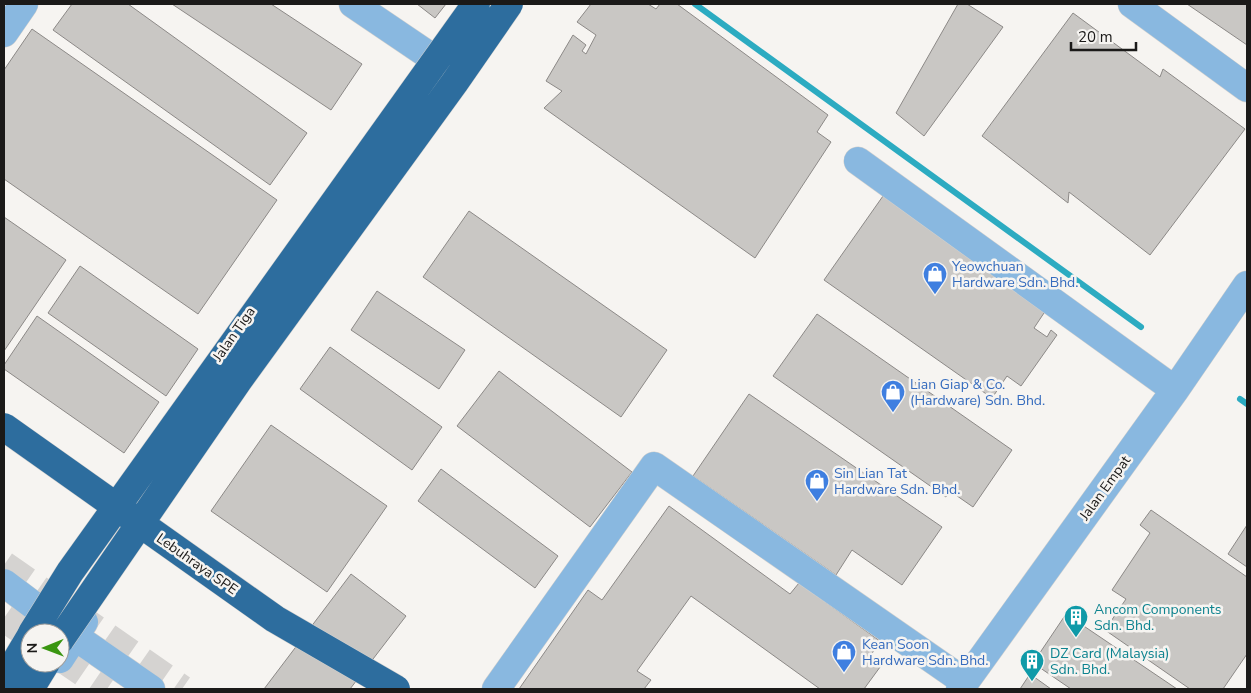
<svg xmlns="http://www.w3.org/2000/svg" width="1251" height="693" font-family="'Nunito Sans',sans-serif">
<rect width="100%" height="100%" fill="#f6f4f1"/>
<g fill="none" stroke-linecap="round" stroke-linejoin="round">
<path stroke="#2cabc1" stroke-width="6" d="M695,4L1141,327
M1240,399L1247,404"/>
</g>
<path fill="#c9c7c4" stroke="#8c8987" d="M72,4H128L307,133L270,185L53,30Z
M172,4H271L362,64L331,110Z
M417,4H446L435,18Z
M591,4H648L656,9L660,4H677L828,115L817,132L831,142L755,258L544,108L562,91L546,81L573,35L586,45L582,51L586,54L596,35L577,22Z
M958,4H967L1003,27L924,136L896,113Z
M1187,4H1247V45Z
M1073,13L1160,77L1163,69L1245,129L1150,255L1069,192L1068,203L982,136Z
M32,29L277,200L198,314L4,179V70Z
M883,196L1046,310L1034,328L1047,337L1051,330L1057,335L1021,386L1007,376L992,398L824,280Z
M469,211L667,350L621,417L423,277Z
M4,217L66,260L4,351Z
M80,266L198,349L166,396L48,313Z
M377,291L465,350L439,389L351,330Z
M817,314L1012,450L973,507L950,491L946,497L773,376Z
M37,316L159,402L124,453L4,369V365Z
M330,347L442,427L412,470L300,389Z
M499,371L632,472L590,527L457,426Z
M749,394L942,527L902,585L852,550L836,575L693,476Z
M271,425L387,506L327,592L211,511Z
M441,469L558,556L535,588L418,501Z
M669,506L790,594L799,583L880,641L871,655L883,663L864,689H820L691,596L637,671L651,680L644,689H519L588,590L602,600Z
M1151,510L1247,577V654L1223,689H1190L1105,630L1126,599L1112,590L1150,533L1140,525Z
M1247,525V567L1228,554Z
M351,574L406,616L350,689H264Z
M1066,614L1177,689H1071L1033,663Z
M1030,674L1051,689H1020Z"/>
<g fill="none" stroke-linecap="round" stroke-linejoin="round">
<path stroke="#d5d3d1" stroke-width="28" stroke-dasharray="28 14" stroke-linecap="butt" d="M4,565L182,689
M4,618L30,636
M60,657L107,689"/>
<defs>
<path id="minor" d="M353,4L455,73
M1132,4L1247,88
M4,33L24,4
M858,161L1175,390
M4,583L74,636L151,689
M60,659L84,622
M496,689L654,466L965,682
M960,689L1175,390L1247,285"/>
<path id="highway" d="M4,681L30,637
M30,689L46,663"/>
</defs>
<use href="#minor" stroke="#d3d1ce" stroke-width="29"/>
<use href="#highway" stroke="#d3d1ce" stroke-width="29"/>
<use href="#minor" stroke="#89b8e0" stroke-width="28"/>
<use href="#highway" stroke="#2d6d9e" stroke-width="28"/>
<defs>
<path id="highway-bridge" d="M4,427L275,619L396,689
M32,633L70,572L476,4
M60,640L238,381L455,82L509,4"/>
</defs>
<use href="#highway-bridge" stroke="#d3d1ce" stroke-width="29" stroke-linecap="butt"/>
<use href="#highway-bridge" stroke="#2d6d9e" stroke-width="28"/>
</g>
<defs>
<symbol id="shop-pin" viewBox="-11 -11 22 30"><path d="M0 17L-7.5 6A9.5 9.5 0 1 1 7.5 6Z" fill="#3f7fe0" stroke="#f6f4f1"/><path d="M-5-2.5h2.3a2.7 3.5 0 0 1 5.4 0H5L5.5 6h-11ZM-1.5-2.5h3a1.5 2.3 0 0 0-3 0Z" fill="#fff"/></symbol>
<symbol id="building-pin" viewBox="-11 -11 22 30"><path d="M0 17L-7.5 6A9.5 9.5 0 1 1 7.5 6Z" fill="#0f9aa8" stroke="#f6f4f1"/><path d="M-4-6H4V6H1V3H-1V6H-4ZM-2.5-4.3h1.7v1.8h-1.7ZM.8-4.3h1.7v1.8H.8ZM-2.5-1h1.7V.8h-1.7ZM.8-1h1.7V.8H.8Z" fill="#fff"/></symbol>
</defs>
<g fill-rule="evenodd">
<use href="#shop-pin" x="921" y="260" width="28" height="38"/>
<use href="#shop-pin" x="879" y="378" width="28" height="38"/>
<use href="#shop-pin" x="803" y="467" width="28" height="38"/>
<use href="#building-pin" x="1062" y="603" width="28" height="38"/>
<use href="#shop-pin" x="830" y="638" width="28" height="38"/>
<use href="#building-pin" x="1018" y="647" width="28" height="38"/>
</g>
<g text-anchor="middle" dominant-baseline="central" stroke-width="5" stroke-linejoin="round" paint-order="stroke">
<g font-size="14" fill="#366cbe" stroke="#f6f4f1" text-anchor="start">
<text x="952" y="266">Yeowchuan<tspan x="952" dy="16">Hardware Sdn. Bhd.</tspan></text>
<text x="910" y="384">Lian Giap &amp; Co.<tspan x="910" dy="16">(Hardware) Sdn. Bhd.</tspan></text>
<text x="834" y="473">Sin Lian Tat<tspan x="834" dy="16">Hardware Sdn. Bhd.</tspan></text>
<text x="862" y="644">Kean Soon<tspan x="862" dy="16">Hardware Sdn. Bhd.</tspan></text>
</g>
<g font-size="14" fill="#1b1a19" stroke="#f6f4f1">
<text transform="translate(234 334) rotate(-55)">Jalan Tiga</text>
<text transform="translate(1105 488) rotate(-54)">Jalan Empat</text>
<text transform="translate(197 564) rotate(35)">Lebuhraya SPE</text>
</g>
<g font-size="14" fill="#0d838f" stroke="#f6f4f1" text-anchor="start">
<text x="1094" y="609">Ancom Components<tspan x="1094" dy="16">Sdn. Bhd.</tspan></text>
<text x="1050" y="653">DZ Card (Malaysia)<tspan x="1050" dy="16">Sdn. Bhd.</tspan></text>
</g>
</g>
<rect width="1251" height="693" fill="none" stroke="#1b1a19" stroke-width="10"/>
<g transform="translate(45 648) rotate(269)"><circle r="24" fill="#f6f4f1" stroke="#9e9d9b"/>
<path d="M0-4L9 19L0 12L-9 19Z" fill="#3a9611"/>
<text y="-8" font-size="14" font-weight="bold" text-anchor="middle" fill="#1b1a19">N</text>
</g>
<path d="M1071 42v8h65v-8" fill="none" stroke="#1b1a19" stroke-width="2.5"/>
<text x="1078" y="42" font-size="15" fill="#1b1a19" stroke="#f6f4f1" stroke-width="4" paint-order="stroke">20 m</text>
</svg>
